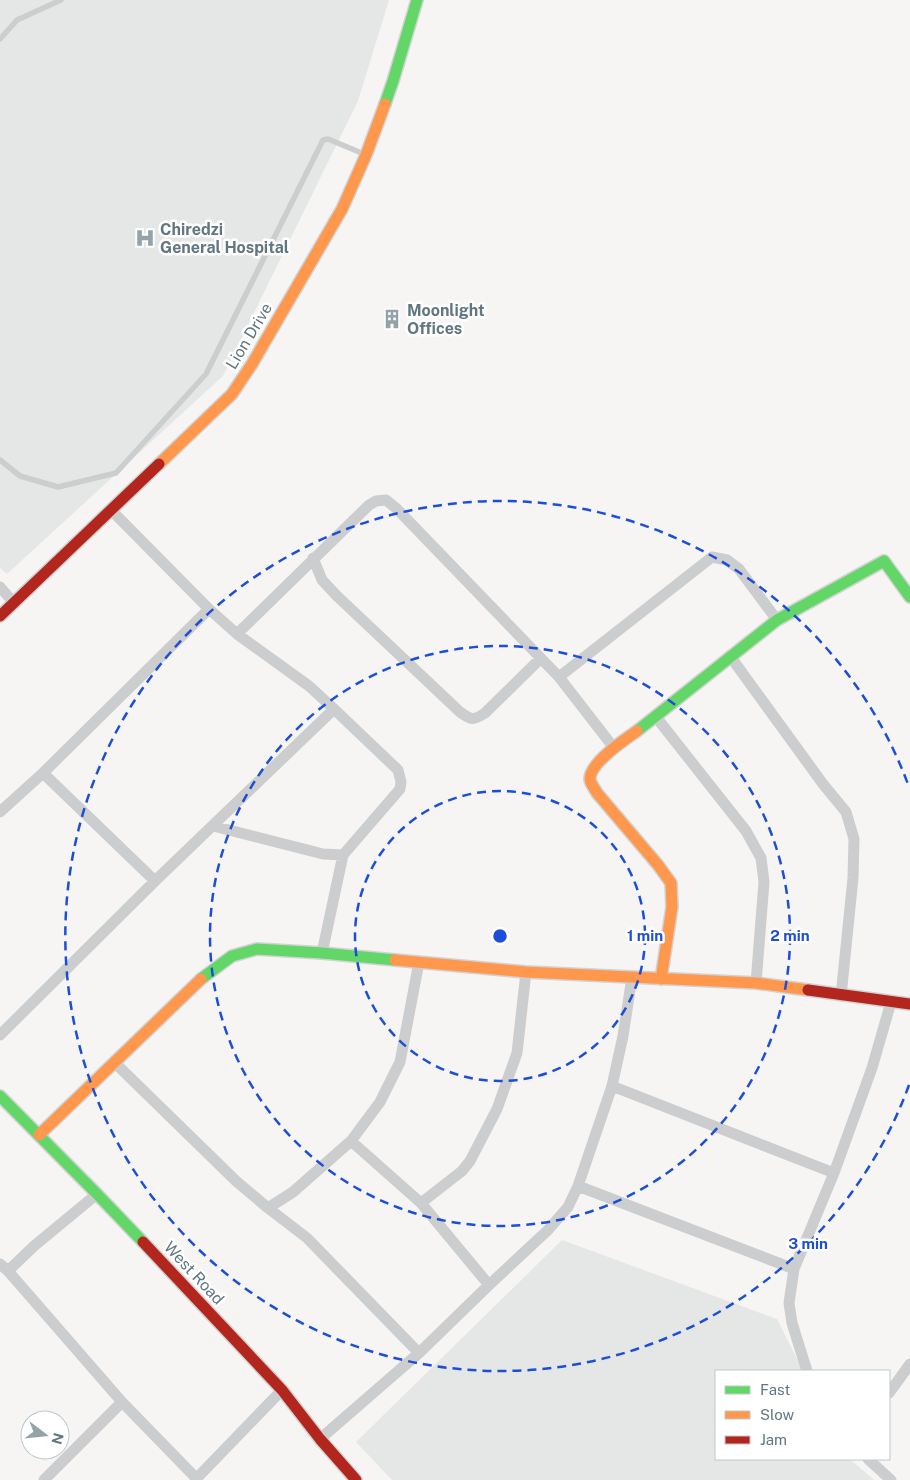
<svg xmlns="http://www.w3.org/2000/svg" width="910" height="1480" font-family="'Public Sans',sans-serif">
<rect width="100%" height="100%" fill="#f6f5f4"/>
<path fill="#e5e7e6" d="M0,0H389L358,101L223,376L7,574L0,568Z
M562,1240L777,1319L803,1371H716V1459H850L874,1480H392L356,1442Z"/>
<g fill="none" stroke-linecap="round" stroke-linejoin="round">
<defs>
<path id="fast" d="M385,104L393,81L417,0
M637,731L777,620L884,561L910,597
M201,979L232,956L257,949L322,953L395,960
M0,1096L97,1194L143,1242"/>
<path id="slow" d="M159,464L232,394L252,364L342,209L366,155L385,104
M637,731C624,740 590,763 590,779C590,783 595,789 597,793L658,865L671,883L672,907L661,979
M395,960L526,972L756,983L808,990
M39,1135L201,979"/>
<path id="jam" d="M0,616L159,464
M808,990L910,1004
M143,1242L282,1390L320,1439L356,1480"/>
</defs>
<use href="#fast" stroke="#d1d3d3" stroke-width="14"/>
<use href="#slow" stroke="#d1d3d3" stroke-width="14"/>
<use href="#jam" stroke="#d1d3d3" stroke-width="14"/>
<path stroke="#cccdce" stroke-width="5.5" d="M0,39L17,20L61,0
M0,460L20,476L58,487L116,473L206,374L323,140L328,139L364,154"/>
<path stroke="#cccdce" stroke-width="11" d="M111,510L209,609L237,634L309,686L334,709
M313,558L322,580L337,596L460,712C471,720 473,721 485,713L540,659
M0,587L14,603
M237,634L369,505L376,501L386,500L397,509L559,677L614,748
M730,656L823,784L846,812L854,839L853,878L841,996
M559,677L712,557L727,560L739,569L777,620
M656,717L746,831L761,858L764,882L756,983
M43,773L209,609
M0,812L43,773L155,881
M213,826L323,854L343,855
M0,1035L155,881L334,709L398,770L401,782L400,789L343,855L322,953
M114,1062L236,1181L268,1208L293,1192L351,1141L380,1102L400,1062L419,962
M612,1086L834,1173
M351,1141L421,1203L489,1285
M578,1186L794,1269
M421,1203L462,1171L470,1161L497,1109L517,1053L526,972
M268,1208L307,1238L419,1353
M0,1264L8,1271L34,1246L97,1194
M8,1271L122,1402L197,1479
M807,1371L792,1323L789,1303L794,1269L834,1173L872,1068L891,1002
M889,1393L910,1364
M320,1439L419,1353L489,1285L548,1230L568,1207L578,1186L612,1086L623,1036L632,977
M868,1459L891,1480
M44,1480L122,1402
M195,1480L282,1390"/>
<use href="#fast" stroke="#63d668" stroke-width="11"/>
<use href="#slow" stroke="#ff974d" stroke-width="11"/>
<use href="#jam" stroke="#b3261e" stroke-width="11"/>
</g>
<g fill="none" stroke="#1d4ed8" stroke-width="2.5" stroke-dasharray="9 6">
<circle cx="500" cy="936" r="145"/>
<circle cx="500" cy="936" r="290"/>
<path d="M909 1085A435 435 0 1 1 909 787"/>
</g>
<defs>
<symbol id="hospital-bare" viewBox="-9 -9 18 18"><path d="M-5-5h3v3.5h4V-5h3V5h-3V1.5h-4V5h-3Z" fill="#94a2a9" stroke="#fff" stroke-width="2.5" paint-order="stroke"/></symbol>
<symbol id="building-bare" viewBox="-9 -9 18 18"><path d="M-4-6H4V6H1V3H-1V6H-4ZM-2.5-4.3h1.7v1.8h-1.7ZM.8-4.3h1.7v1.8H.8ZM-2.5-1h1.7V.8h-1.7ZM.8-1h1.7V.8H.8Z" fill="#94a2a9" stroke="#fff" stroke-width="2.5" paint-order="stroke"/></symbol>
</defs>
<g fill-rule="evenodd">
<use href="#hospital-bare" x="131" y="224" width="28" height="28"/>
<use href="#building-bare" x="378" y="305" width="28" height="28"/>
</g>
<g text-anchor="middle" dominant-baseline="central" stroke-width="5" stroke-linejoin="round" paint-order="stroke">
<g font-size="16" font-weight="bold" fill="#607680" stroke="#fff" text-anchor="start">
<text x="160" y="229">Chiredzi<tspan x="160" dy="18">General Hospital</tspan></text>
<text x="407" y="310">Moonlight<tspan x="407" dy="18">Offices</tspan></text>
</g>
<g font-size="16" fill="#607680" stroke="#fff">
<text transform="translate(249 336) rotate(-59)">Lion Drive</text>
<text transform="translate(194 1273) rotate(47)">West Road</text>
</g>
</g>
<circle cx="500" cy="936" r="8" fill="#1d4ed8" stroke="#fff" stroke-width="2.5"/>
<g font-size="15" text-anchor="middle" font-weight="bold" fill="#1d4ed8" stroke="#fff" stroke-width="5" stroke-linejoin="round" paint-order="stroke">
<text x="645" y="941">1 min</text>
<text x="790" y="941">2 min</text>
<text x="808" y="1249">3 min</text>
</g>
<rect x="715" y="1370" width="175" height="90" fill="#ffffff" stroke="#bfc8cc"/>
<rect x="725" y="1386" width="25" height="8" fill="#63d668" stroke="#bfc8cc"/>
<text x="760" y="1395" font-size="15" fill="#607680">Fast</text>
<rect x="725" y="1411" width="25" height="8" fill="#ff974d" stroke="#bfc8cc"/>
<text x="760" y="1420" font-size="15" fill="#607680">Slow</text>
<rect x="725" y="1436" width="25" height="8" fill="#b3261e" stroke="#bfc8cc"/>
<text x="760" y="1445" font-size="15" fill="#607680">Jam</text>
<g transform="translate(45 1435) rotate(106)"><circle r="24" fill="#ffffff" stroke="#bfc8cc"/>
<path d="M0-4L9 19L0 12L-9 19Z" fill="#94a2a9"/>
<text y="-8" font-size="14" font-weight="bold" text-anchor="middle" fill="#607680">N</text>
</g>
</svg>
